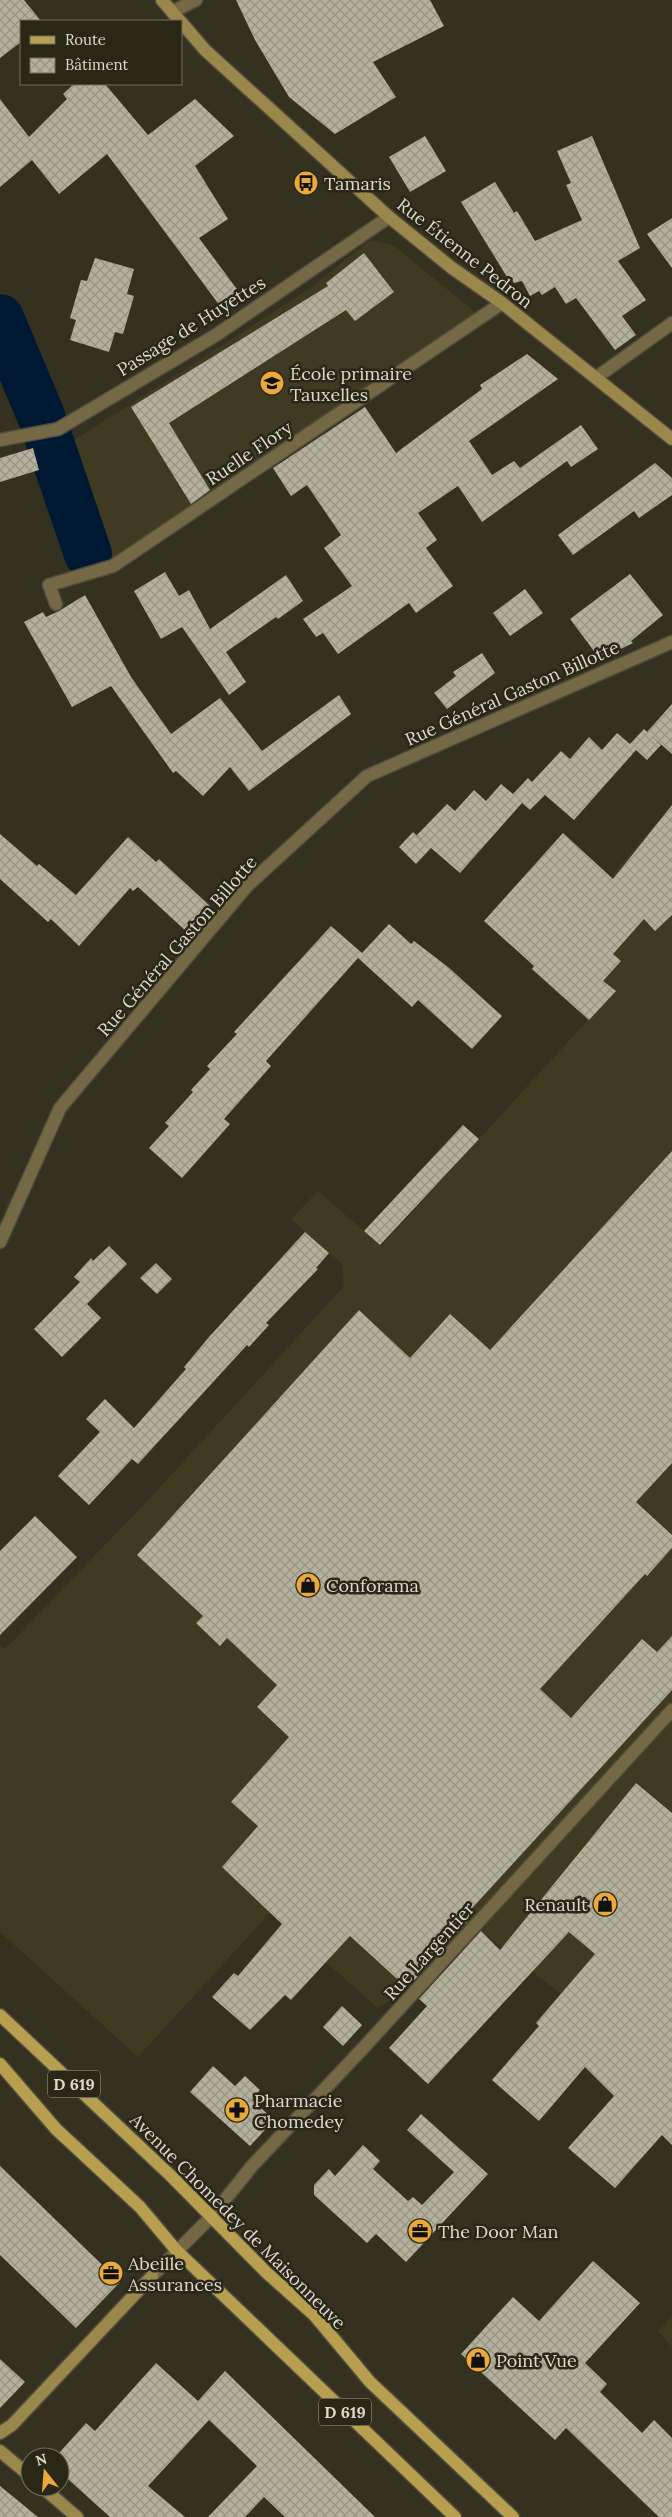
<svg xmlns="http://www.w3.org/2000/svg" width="672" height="2517" font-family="Lora,serif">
<defs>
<pattern id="building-cross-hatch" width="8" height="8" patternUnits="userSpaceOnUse" patternTransform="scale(1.25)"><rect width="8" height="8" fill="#b5b09c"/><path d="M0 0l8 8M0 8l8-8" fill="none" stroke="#989484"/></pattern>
</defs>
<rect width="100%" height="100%" fill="#353120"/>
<path fill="#403a22" d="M370,240L393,245L481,317L116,561L96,558L59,450L309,289Z
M672,805V2083L488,1936L378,2008L270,1913L138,2057L0,1932V1645L5,1649L151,1497L344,1286L342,1264L291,1219L318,1191L381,1246L588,1020L531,970Z
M672,2317V2347L658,2331Z"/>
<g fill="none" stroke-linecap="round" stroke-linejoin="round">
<path stroke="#001933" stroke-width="48" d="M0,318L41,416L88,554"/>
</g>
<path fill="url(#building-cross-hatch)" d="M0,0H24L41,21H21V42L0,58Z
M236,0H430L444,26L373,62L396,97L335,134L289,97L255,40Z
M74,84H105L148,135L195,99L234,136L195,166L228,219L199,238L239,292L220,306L107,154L59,194L32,160L0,187V99L29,137L67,99L63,94Z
M425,136L446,171L410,192L389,157Z
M592,136L640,248L618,261L646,300L622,316L636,335L615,350L576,298L566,304L555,287L542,295L539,291L530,296L522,281L514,283L509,276L507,277L461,202L495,182L514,213L517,211L535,241L582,220L566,185L571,183L557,151Z
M672,218V268L647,234Z
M364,253L394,292L355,321L346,310L169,423L210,490L191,504L131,407L328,286L326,283Z
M95,258L134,269L127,294L134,296L123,334L115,332L109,352L70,340L76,320L70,318L81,280L87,281Z
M527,354L558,379L469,441L492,475L514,461L520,468L581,425L598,449L571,467L567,461L482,522L458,486L418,513L437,540L426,548L453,586L416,613L409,603L338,654L323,633L316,637L303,619L352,586L324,548L341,535L307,485L291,496L273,468L365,407L396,453L482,389L480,385Z
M33,448L39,470L0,482V458Z
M655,463L672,478V495L639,518L634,511L573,555L558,535Z
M165,572L179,596L189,590L210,629L286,575L303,601L278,619L276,617L226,652L246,682L229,695L182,627L161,639L134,591Z
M630,574L663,615L631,641L633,643L600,659L570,619Z
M525,589L543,613L510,636L493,613Z
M85,595L131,677L171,734L220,698L262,751L339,695L351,714L249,791L230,767L203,796L176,771L173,773L111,686L72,707L24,622L43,612L46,617L59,611Z
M482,653L495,673L447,709L434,693L456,676L453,672Z
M672,704V754L647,732Z
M644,729L661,745L647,760L636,750L574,820L545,795L530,810L522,803L460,873L431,848L416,864L399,847L413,832L429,846L417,835L447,804L455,811L474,790L486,801L501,784L513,794L528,778L532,782L561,751L570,759L589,737L602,750L617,733L630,744Z
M672,805V915L655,931L644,919L613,954L621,961L603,981L616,991L589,1020L532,969L534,966L484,921L563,833L613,879Z
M0,834L37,866L39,864L76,895L128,837L156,862L159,859L210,906L187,932L138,887L133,891L130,888L79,946L51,919L48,922L0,879Z
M389,924L411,944L414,941L448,967L502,1016L472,1049L418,1000L412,1007L358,958L266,1061L271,1066L224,1119L230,1124L182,1178L149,1148L169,1126L165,1123L193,1092L191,1090L210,1069L207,1066L237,1034L234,1032L331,926L362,953Z
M463,1125L479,1139L380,1245L364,1231Z
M672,1151V1463L636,1502L672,1535V1548L647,1576L645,1574L540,1689L571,1718L642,1639L657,1652L672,1636V1690L465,1916L469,1920L407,1988L350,1936L291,2000L285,1995L250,2030L212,1997L234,1973L238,1976L282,1924L222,1867L258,1826L231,1802L289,1737L257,1707L277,1685L227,1638L220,1646L196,1623L203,1616L137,1555L359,1310L410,1358L450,1314L490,1350Z
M305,1232L329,1253L316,1268L318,1269L266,1323L269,1325L249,1347L247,1345L138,1464L132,1459L89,1505L58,1476L100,1432L86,1419L105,1399L134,1428L186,1369L184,1367L209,1337Z
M109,1246L127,1264L87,1304L101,1318L62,1357L34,1329L80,1282L74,1277L91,1258L93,1261Z
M156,1263L172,1279L157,1294L140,1278Z
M35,1516L77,1557L0,1635V1551Z
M636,1783L672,1813V2145L662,2135L615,2188L568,2148L614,2096L585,2067L539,2121L492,2080L539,2026L536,2023L595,1954L569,1932L428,2084L389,2048L427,2006L419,1999L481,1931L500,1950Z
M342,2006L362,2025L343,2046L323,2027Z
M213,2066L235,2086L245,2076L260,2090L252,2100L274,2120L250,2146L190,2092Z
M421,2114L488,2174L406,2262L376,2234L367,2243L314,2195V2185L329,2169L335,2176L363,2145L380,2161L373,2169L408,2201L413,2197L422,2205L454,2172L407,2130Z
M0,2166L120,2282L76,2328L0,2255Z
M593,2261L640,2303L585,2363L607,2384L600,2392L642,2433L654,2420L672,2438V2517H659L566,2428L555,2440L461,2354L513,2297L539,2321Z
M0,2359L25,2382L0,2408Z
M156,2363L198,2401L225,2371L375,2517H285L264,2497L245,2517H208L257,2466L209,2420L148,2486L185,2517H110L60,2472V2452L86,2423L95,2431Z
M0,2486L38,2517H0Z"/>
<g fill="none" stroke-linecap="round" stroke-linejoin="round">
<defs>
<path id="street" d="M172,12L196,0
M597,377L672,323
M0,440L58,429L216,335L389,217
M56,604L49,585L113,566L502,303
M0,1242L60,1108L248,885L367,776L672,642
M152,2276L212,2216L252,2166L366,2045L672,1710"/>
<path id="secondary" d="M162,0L180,21
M181,22L205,50L389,217L452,268L502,303L672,439
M0,2433L12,2425L152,2276
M0,2451L30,2476
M42,2487L77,2517"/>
<path id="primary" d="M0,2015L170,2175L267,2273L314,2315L370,2382L513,2517
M0,2064L56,2129L140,2207L176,2250L455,2517"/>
</defs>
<use href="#street" stroke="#504c3c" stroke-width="15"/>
<use href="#secondary" stroke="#504c3c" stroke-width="15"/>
<use href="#primary" stroke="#504c3c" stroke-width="15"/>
<use href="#street" stroke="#746944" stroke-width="12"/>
<use href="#secondary" stroke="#9a874b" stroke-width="12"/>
<use href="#primary" stroke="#b79f4f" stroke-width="12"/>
</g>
<defs>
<symbol id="bus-disc" viewBox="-11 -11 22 22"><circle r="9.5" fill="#eaaa39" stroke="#2b2717"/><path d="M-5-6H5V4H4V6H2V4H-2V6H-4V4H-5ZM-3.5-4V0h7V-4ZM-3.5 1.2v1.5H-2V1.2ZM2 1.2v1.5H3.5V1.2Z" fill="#111"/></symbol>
<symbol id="school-disc" viewBox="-11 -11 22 22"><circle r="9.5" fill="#eaaa39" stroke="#2b2717"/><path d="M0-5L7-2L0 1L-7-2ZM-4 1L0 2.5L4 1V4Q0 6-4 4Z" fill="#111"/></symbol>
<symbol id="shop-disc" viewBox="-11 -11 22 22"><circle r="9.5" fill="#eaaa39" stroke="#2b2717"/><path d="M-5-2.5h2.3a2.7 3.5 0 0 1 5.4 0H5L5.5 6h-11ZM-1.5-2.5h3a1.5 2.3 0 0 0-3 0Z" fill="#111"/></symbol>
<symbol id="pharmacy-disc" viewBox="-11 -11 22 22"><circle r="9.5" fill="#eaaa39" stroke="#2b2717"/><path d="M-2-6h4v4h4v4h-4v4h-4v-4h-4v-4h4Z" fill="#111"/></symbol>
<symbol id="office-disc" viewBox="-11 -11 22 22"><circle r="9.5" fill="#eaaa39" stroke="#2b2717"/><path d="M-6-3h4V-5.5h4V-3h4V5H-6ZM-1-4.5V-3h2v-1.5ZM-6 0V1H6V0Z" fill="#111"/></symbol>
</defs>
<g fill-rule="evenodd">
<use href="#bus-disc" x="292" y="169" width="28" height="28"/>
<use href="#school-disc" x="258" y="369" width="28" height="28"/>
<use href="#shop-disc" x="294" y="1571" width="28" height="28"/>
<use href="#shop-disc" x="591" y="1890" width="28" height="28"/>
<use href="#pharmacy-disc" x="223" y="2096" width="28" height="28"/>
<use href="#office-disc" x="406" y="2217" width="28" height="28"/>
<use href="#office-disc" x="97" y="2259" width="28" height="28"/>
<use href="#shop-disc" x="464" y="2346" width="28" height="28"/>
</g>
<g text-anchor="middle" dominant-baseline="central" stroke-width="5" stroke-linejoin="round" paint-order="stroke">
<g fill="#2b2717" stroke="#a7a498" stroke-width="1">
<rect x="48" y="2070.5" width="52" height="27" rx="4"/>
<rect x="319" y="2398.5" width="52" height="27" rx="4"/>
</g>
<g font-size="16" font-weight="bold" fill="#dcd9cf">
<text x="74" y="2084">D 619</text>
<text x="345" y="2412">D 619</text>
</g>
<g font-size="18" fill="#dcd9cf" stroke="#2b2717" text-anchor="start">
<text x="324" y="183">Tamaris</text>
<text x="290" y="373">École primaire<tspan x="290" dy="21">Tauxelles</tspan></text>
<text x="326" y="1585">Conforama</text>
<text x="588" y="1904" text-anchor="end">Renault</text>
<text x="254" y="2100">Pharmacie<tspan x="254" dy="21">Chomedey</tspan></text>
<text x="438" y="2231">The Door Man</text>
<text x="128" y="2263">Abeille<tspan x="128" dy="21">Assurances</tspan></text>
<text x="496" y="2360">Point Vue</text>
</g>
<g font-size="18" fill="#dcd9cf" stroke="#2b2717">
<text transform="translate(465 253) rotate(38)">Rue Étienne Pedron</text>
<text transform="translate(191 326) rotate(-32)">Passage de Huyettes</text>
<text transform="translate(249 453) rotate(-34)">Ruelle Flory</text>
<text transform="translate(512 693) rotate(-24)">Rue Général Gaston Billotte</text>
<text transform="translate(177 946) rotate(-49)">Rue Général Gaston Billotte</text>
<text transform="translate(429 1951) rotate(-48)">Rue Largentier</text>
<text transform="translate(238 2221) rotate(45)">Avenue Chomedey de Maisonneuve</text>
</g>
</g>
<rect x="20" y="20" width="162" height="65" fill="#2b2717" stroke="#726e61"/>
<rect x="30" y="36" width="25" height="8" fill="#b79f4f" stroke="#726e61"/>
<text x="65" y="45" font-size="15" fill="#dcd9cf">Route</text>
<rect x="30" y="58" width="25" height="15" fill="url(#building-cross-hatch)" stroke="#726e61"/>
<text x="65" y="70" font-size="15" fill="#dcd9cf">Bâtiment</text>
<g transform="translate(45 2472) rotate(343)"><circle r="24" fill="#2b2717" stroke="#726e61"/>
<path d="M0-4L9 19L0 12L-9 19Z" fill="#eaaa39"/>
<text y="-8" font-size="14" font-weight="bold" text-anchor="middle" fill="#dcd9cf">N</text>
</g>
</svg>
